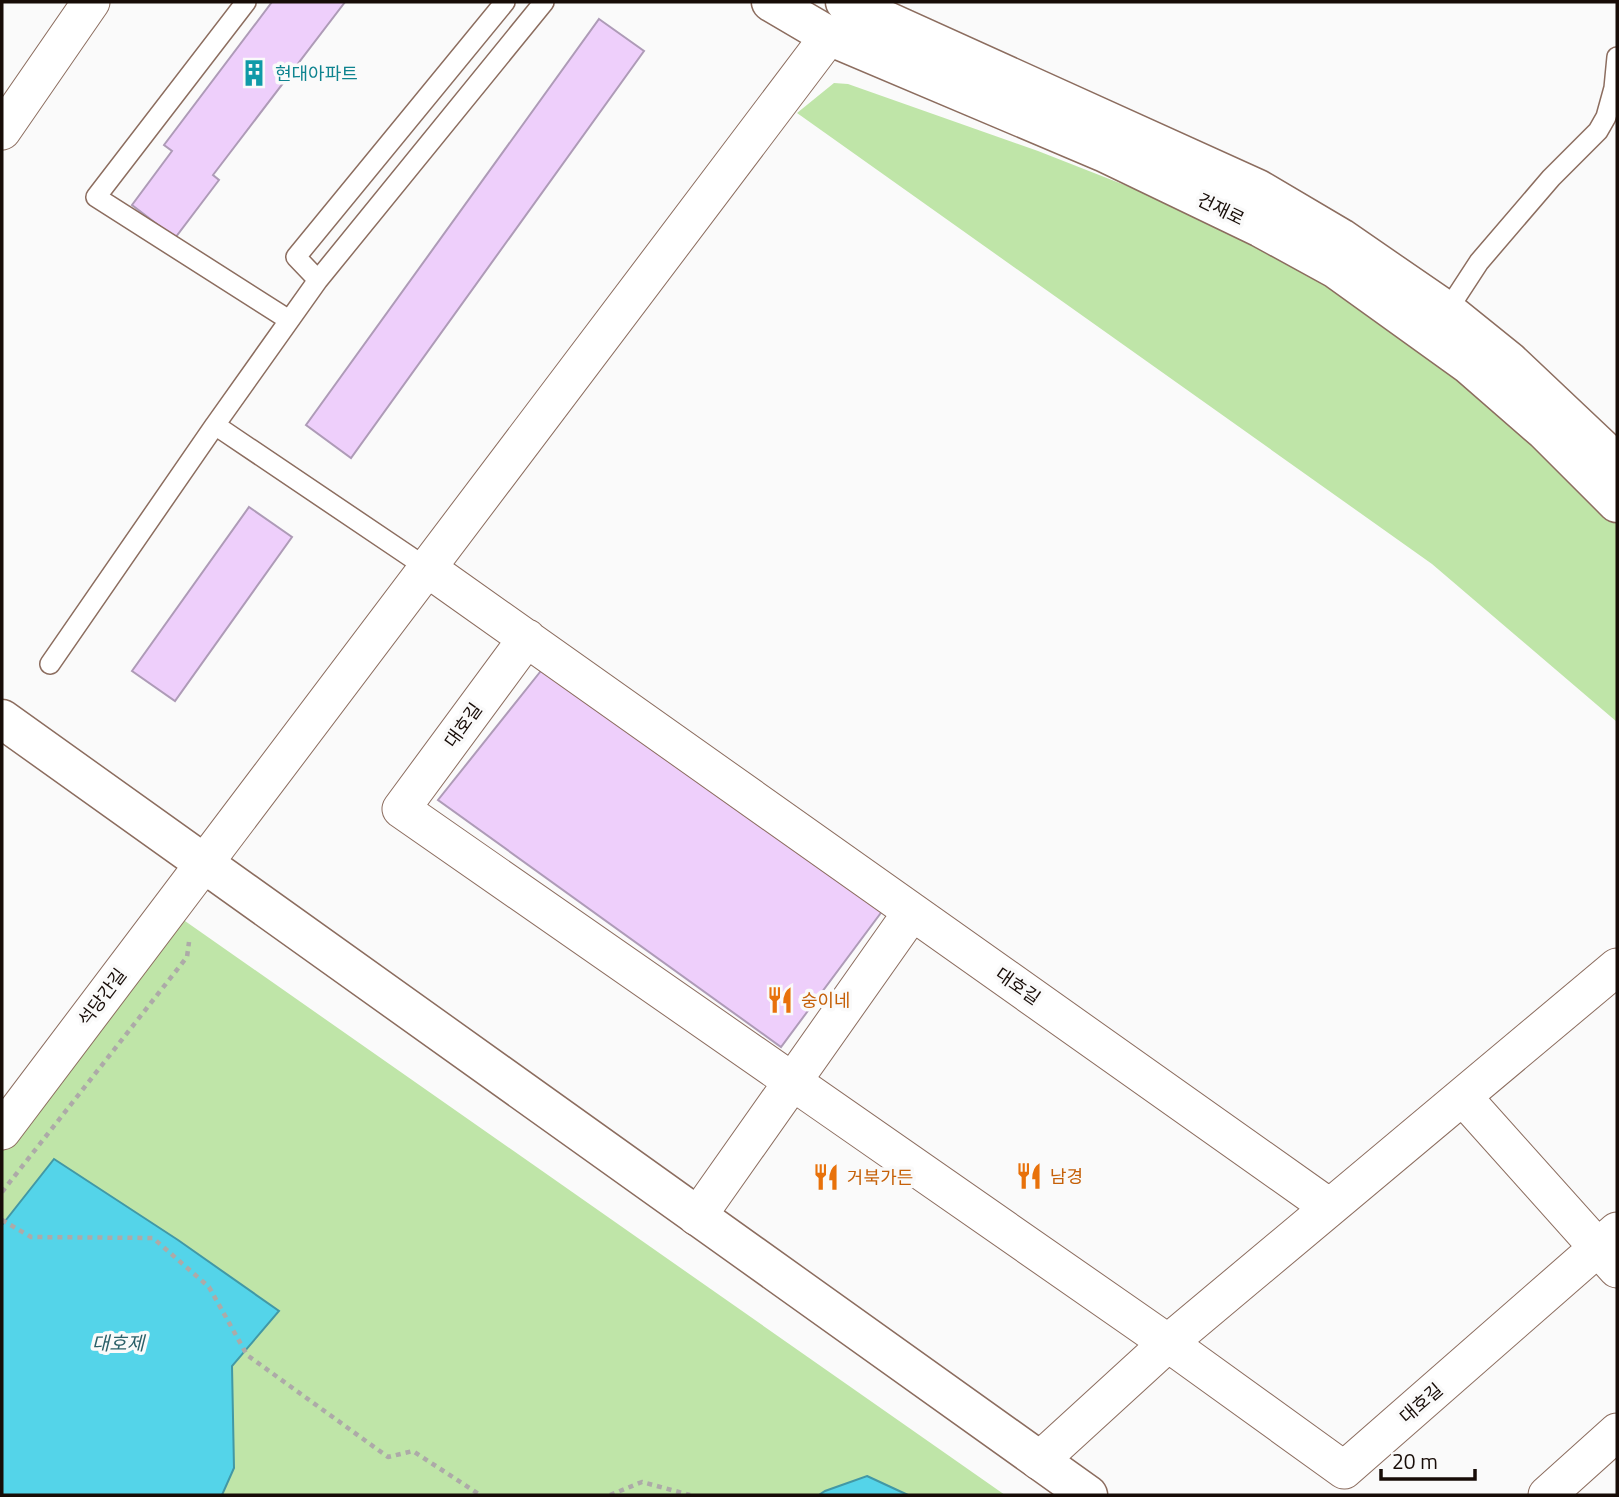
<svg xmlns="http://www.w3.org/2000/svg" width="1619" height="1497" font-family="'Titillium Web','Noto Sans KR',sans-serif">
<rect width="100%" height="100%" fill="#fafafa"/>
<path fill="#bfe5a8" d="M834,83L848,84L1038,151L1229,226L1283,254L1428,350L1617,520V722L1432,564L797,113Z
M175,914L1005,1495H2V1148Z"/>
<path fill="#54d4e9" stroke="#4298a5" stroke-width="2" d="M54,1159L178,1240L279,1311L232,1366L234,1468L222,1495H2V1225Z
M867,1476L908,1495H819L825,1491Z"/>
<path fill="#eecffb" stroke="#ae9bb7" stroke-width="2" d="M272,2H345L213,175L219,180L175,238L132,205L172,151L164,145Z
M599,19L644,51L351,458L306,425Z
M249,507L292,537L175,701L132,671Z
M544,667L883,910L781,1047L438,800Z"/>
<g fill="none" stroke-linecap="round" stroke-linejoin="round">
<defs>
<path id="lane" d="M246,2L96,197L289,320
M318,280L544,2
M1447,311L1479,262L1551,178L1598,131L1606,117L1614,88L1617,57
M427,568L215,425L318,280L296,257L505,2
M50,664L215,425"/>
<path id="street" d="M2,131L91,2
M427,568L1329,1207
M527,638L401,809L1168,1343L1344,1470L1617,1231
M1463,1097L1617,1269
M2,1131L829,36
M697,1217L912,912
M1039,1461L1168,1343L1617,967
M1547,1495L1617,1432"/>
<path id="secondary" d="M2,719L1088,1495"/>
<path id="primary" d="M771,2L829,36L1103,152L1261,228L1336,269L1468,364L1545,431L1617,503
M845,2L1258,189L1341,238L1447,311L1509,361L1617,463"/>
</defs>
<use href="#lane" stroke="#8c6d5f" stroke-width="22"/>
<use href="#street" stroke="#8c6d5f" stroke-width="39"/>
<use href="#secondary" stroke="#8c6d5f" stroke-width="41"/>
<use href="#primary" stroke="#8c6d5f" stroke-width="41"/>
<path stroke="#adaaa8" stroke-width="4.5" stroke-dasharray="5 5" stroke-linecap="butt" d="M2,1192L187,957L189,942
M2,1220L31,1237L153,1238L209,1287L247,1355L388,1457L413,1451L480,1495
M610,1495L642,1482L690,1495"/>
<use href="#lane" stroke="#fff" stroke-width="19"/>
<use href="#street" stroke="#fff" stroke-width="37"/>
<use href="#secondary" stroke="#fff" stroke-width="38"/>
<use href="#primary" stroke="#fff" stroke-width="38"/>
</g>
<defs>
<symbol id="building-bare" viewBox="-9 -9 18 18"><path d="M-4-6H4V6H1V3H-1V6H-4ZM-2.5-4.3h1.7v1.8h-1.7ZM.8-4.3h1.7v1.8H.8ZM-2.5-1h1.7V.8h-1.7ZM.8-1h1.7V.8H.8Z" fill="#0f9aa8" stroke="#fafafa" stroke-width="2.5" paint-order="stroke"/></symbol>
<symbol id="restaurant-bare" viewBox="-9 -9 18 18"><path d="M-5-6h1v4h1v-4h1v4h1v-4h1v5L-1.5 .5V6h-2V.5L-5-1ZM5-6V6H3V1.5H1.5Q1.5-4 5-6Z" fill="#e8710a" stroke="#fafafa" stroke-width="2.5" paint-order="stroke"/></symbol>
</defs>
<g fill-rule="evenodd">
<use href="#building-bare" x="235" y="54" width="38" height="38"/>
<use href="#restaurant-bare" x="761" y="981" width="38" height="38"/>
<use href="#restaurant-bare" x="1010" y="1157" width="38" height="38"/>
<use href="#restaurant-bare" x="807" y="1158" width="38" height="38"/>
</g>
<g text-anchor="middle" dominant-baseline="central" stroke-width="7" stroke-linejoin="round" paint-order="stroke">
<g font-size="18" fill="#0d838f" stroke="#fafafa" text-anchor="start">
<text x="275" y="73">현대아파트</text>
</g>
<g font-size="18" fill="#170c07" stroke="#fafafa">
<text transform="translate(1221 209) rotate(26)">건재로</text>
<text transform="translate(463 725) rotate(-54)">대호길</text>
<text transform="translate(1018 986) rotate(35)">대호길</text>
<text transform="translate(102 997) rotate(-53)">석당간길</text>
<text transform="translate(1421 1403) rotate(-41)">대호길</text>
</g>
<g font-size="18" fill="#c56008" stroke="#fafafa" text-anchor="start">
<text x="801" y="1000">숭이네</text>
<text x="1050" y="1176">남경</text>
<text x="847" y="1177">거북가든</text>
</g>
<g font-size="19" font-style="italic" fill="#2b6069" stroke="#fafafa">
<text x="118" y="1342">대호제</text>
</g>
</g>
<rect width="1619" height="1497" fill="none" stroke="#170c07" stroke-width="7"/>
<path d="M1381 1469v10h94v-10" fill="none" stroke="#170c07" stroke-width="3.5"/>
<text x="1392" y="1469" font-size="21" fill="#170c07" stroke="#fafafa" stroke-width="5" paint-order="stroke">20 m</text>
</svg>
